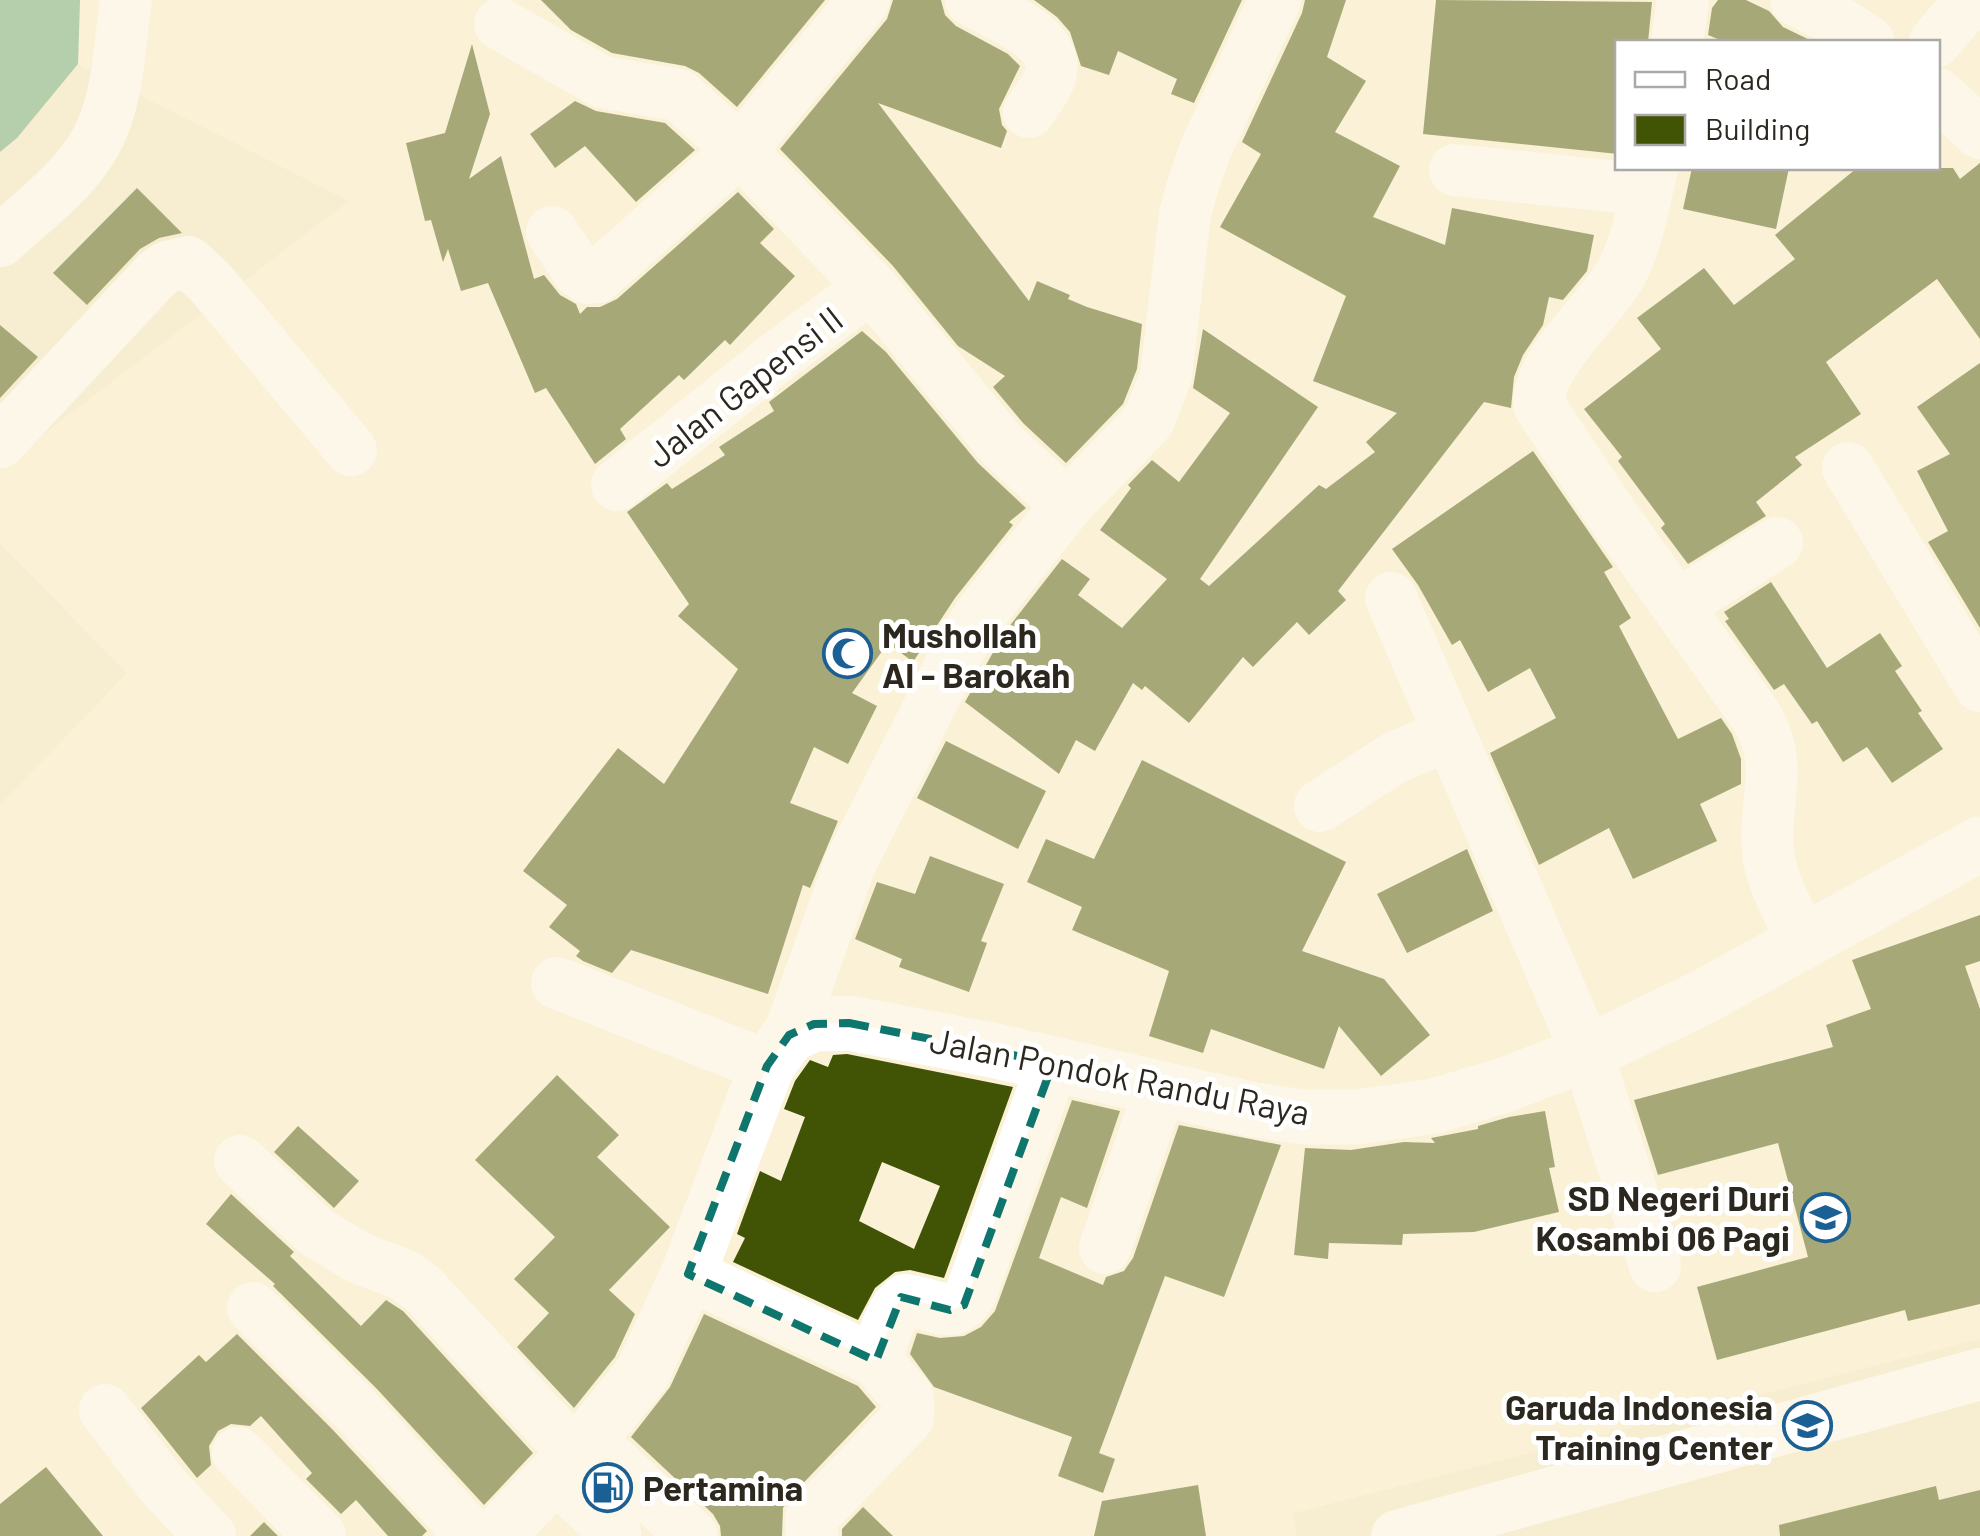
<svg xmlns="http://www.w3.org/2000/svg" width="1980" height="1536" font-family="Barlow,sans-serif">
<rect width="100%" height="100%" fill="#faf1d7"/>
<path fill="#f4e9c7" d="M78,64L349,201L0,467V152L17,138Z
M0,544L127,673L0,805Z
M1980,1339V1536H1297L1294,1513Z"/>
<path fill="#62a779" d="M0,0H80L78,64L17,138L0,152Z"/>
<path fill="#415304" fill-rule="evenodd" d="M541,0H825L737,107L699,73L685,66L612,53L571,30Z
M893,0H941L945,15L956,26L1008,54L1020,66L999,109L1002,125L1007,131L1001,148L878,103L1029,301L1037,281L1070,295L1068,299L1087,307L1142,324L1137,369L1123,404L1066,463L1023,423L993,387L1005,376L958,346L893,266L780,149L887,19Z
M1034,0H1242L1194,103L1171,94L1177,79L1118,51L1109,75L1081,66L1070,32L1057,17Z
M1305,0H1346L1327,57L1366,81L1335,132L1400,166L1373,217L1445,245L1452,208L1594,235L1587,271L1563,300L1549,297L1543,325L1523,355L1514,377L1511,408L1484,402L1338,591L1346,600L1309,635L1297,622L1253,667L1243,657L1189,723L1145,686L1142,690L1133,683L1095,751L1076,740L1059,774L965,702L1004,633L1062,559L1090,579L1078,595L1122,628L1167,579L1100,530L1131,488L1128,485L1152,460L1179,482L1230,413L1193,388L1203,329L1318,407L1200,579L1209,586L1319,485L1326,489L1375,452L1366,442L1397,413L1313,381L1346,296L1220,227L1261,154L1242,142L1302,13Z
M1436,0L1652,2L1648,42H1618V154L1423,134Z
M1718,0H1746L1769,11L1783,27L1814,42H1725L1708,35L1712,8Z
M472,44L490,114L469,179L501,156L534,279L544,275L560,295L576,304L580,314L587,307H600L617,299L738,192L774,229L760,243L795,276L730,345L725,340L684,380L679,375L620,429L626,439L595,464L546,388L535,393L488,283L461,291L448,249L443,262L431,220L425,221L406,143L445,133Z
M575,101L596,111L665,123L695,150L636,202L585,146L555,168L530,134Z
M1980,163V339L1937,279L1826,362L1861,414L1795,457L1802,465L1756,502L1766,516L1688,564L1661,528L1665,524L1618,461L1622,457L1584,409L1661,349L1637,318L1704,268L1734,305L1795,259L1775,235L1857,168H1953L1960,179Z
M1692,168H1789L1776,229L1683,209Z
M137,188L182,233L159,238L140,249L87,305L53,273Z
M0,325L38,357L0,398Z
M862,331L886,352L978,463L1026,508L1009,522L1013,525L955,598L913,662L888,643L852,693L877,706L848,764L814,747L790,803L838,821L810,888L803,885L768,994L631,950L612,973L583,961L576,956L580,951L549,927L567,905L523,871L618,748L664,784L738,669L678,616L689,604L627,512L667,483L672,489L725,455L719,447L774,411L769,402Z
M1980,363V628L1928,542L1948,531L1917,471L1950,454L1917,407Z
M1533,451L1613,567L1604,572L1631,618L1619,626L1678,739L1721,718L1732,734L1741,759V784L1700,804L1717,841L1633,879L1609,828L1539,865L1490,753L1556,718L1530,668L1488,692L1460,640L1452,645L1418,585L1392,549Z
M1771,582L1827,668L1880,633L1902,666L1895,671L1922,711L1918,713L1943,749L1892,783L1867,747L1843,762L1817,721L1812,724L1784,684L1774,690L1725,621L1729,619L1724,612Z
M946,741L1046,791L1018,849L917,798Z
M1142,760L1346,862L1302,951L1384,979L1430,1035L1381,1076L1339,1026L1324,1069L1211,1029L1203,1053L1149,1036L1169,971L1072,930L1082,907L1027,882L1046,839L1094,859Z
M1467,849L1493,911L1407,953L1377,894Z
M930,856L1004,884L981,941L987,943L969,992L899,967L902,959L855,939L877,882L915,894Z
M1980,915V961L1965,966L1980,1009V1304L1908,1321L1905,1310L1717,1360L1697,1287L1808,1257L1778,1143L1658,1175L1634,1100L1833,1047L1826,1025L1871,1009L1852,960Z
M847,1054L1013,1087L944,1278L910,1270L895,1272L875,1288L858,1320L733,1262L745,1238L737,1234L760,1171L781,1181L805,1117L784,1109L795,1081L810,1060L828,1067L833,1055ZM882,1162L940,1186L914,1249L859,1221Z
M557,1075L619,1135L597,1157L670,1227L609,1290L635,1314L615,1357L574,1408L517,1347L549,1313L514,1279L555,1237L475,1160Z
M1072,1100L1120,1111L1087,1208L1061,1197L1039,1258L1103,1285L1106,1277L1124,1271L1133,1258L1179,1125L1281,1145L1224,1297L1165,1276L1099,1453L1115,1459L1103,1493L1058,1476L1072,1437L934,1387L910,1354L917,1333L940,1338L964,1336L981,1327L995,1311Z
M1545,1111L1555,1167L1549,1168L1559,1212L1474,1232L1403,1234L1402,1245L1329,1243L1328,1259L1294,1255L1305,1148L1351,1150L1404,1142L1435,1143L1431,1138L1478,1129V1126L1509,1117Z
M298,1126L359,1181L334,1208L274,1152Z
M231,1194L294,1252L290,1256L361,1326L386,1300L403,1311L533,1453L484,1505L377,1389L273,1286L275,1284L206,1224Z
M704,1314L858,1386L876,1407L789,1498L783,1508L782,1536H721L720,1526L713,1514L631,1437L670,1387Z
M237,1334L333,1430L427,1531L422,1536H388L356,1500L341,1514L306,1479L312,1473L261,1416L250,1426L231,1424L218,1431L209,1446L211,1465L197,1478L141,1408L199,1355L206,1362Z
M46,1467L103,1536H0V1504Z
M1198,1485L1206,1536H1094L1102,1501Z
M1936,1486L1939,1500L1980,1490V1536H1780L1779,1525Z
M863,1507L893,1536H842V1529Z
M264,1522L278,1536H250Z"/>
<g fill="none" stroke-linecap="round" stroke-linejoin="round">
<path stroke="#fff" stroke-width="52" d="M971,0C997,15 1063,39 1050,77C1046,89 1036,101 1029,112
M1796,0L1832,18L1869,42
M500,24L602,82L679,95L740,150L871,287L1001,444L1067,505
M1677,42L1683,0
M1935,42L1971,0
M1938,94L1980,133
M1652,168C1644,203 1638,241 1621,273C1599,313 1538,360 1539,405L1608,509L1758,719C1785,769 1763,799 1768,851C1770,880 1790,912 1801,940
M1455,170L1647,190
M552,232L578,271L588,278L597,277L740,150L864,0
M0,241C37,207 86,173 104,124C119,86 120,40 126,0
M0,442L157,274L167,267L188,262L209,281L351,450
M1848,468L1980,686
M617,485L773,360L871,287
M1391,598L1587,1053L1655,1266
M1678,605L1777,543
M1320,806L1394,758L1450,734
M557,983L767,1066
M789,1035L850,864L956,654L979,616L1067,505L1149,420L1166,376L1185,214L1193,185L1206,148L1275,0
M240,1161L316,1232L359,1258L404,1275L423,1289L575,1454
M1105,1248L1160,1089
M688,1274L876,1361
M253,1308L355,1409L472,1536
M105,1410L163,1486L210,1536
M589,1439L692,1536
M238,1453L320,1536
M554,1475L615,1532
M812,1536L811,1518L908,1418V1398L876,1361C883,1341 888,1313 905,1300C932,1302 953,1323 971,1293L1053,1063
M1397,1536L1980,1374"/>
<path stroke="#fff" stroke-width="55" d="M497,1536L589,1439L642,1374L688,1274L767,1066L789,1035L814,1024L849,1023L992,1050L1250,1109L1303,1117H1358L1434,1106L1502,1086L1587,1053L1703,997L1980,844"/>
</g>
<path d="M0 0H1980V1536H0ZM849,1023L1053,1063L964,1305L950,1310L901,1297L876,1361L688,1274L767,1066L789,1035L814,1024Z" fill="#faf1d7" fill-opacity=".55" fill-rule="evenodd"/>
<path fill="none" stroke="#0f766e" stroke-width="8" stroke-dasharray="20 12" stroke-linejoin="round" d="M849,1023L1053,1063L964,1305L950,1310L901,1297L876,1361L688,1274L767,1066L789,1035L814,1024Z"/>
<defs>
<symbol id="mosque-ring" viewBox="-11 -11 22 22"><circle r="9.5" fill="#fff" stroke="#1b6094" stroke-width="1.5"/><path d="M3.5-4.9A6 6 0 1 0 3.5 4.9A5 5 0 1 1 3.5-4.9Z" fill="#1b6094"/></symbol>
<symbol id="school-ring" viewBox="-11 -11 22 22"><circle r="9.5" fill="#fff" stroke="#1b6094" stroke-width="1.5"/><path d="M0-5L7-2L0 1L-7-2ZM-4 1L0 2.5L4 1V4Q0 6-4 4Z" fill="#1b6094"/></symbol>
<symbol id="university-ring" viewBox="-11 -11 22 22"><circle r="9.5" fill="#fff" stroke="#1b6094" stroke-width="1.5"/><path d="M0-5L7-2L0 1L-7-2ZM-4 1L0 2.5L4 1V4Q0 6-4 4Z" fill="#1b6094"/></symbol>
<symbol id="fuel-ring" viewBox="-11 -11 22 22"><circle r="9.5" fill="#fff" stroke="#1b6094" stroke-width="1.5"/><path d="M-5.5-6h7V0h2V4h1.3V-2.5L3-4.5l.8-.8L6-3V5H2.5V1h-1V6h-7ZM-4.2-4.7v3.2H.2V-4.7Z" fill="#1b6094"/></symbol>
</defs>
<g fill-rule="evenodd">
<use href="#mosque-ring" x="820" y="626" width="55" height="55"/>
<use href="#school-ring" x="1798" y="1190" width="55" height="55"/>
<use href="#university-ring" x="1780" y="1398" width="55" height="55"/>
<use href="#fuel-ring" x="580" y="1460" width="55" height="55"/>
</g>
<g text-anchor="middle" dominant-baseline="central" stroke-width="10" stroke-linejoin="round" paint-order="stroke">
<g font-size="35" fill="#2c281f" stroke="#fff">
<text transform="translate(744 386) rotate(-38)">Jalan Gapensi II</text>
<text transform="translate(1120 1075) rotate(11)">Jalan Pondok Randu Raya</text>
</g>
<g font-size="35" font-weight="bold" fill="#2c281f" stroke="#fff" text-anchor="start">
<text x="882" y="634">Mushollah<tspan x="882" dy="40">Al - Barokah</tspan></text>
<text x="1790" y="1197" text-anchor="end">SD Negeri Duri<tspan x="1790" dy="40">Kosambi 06 Pagi</tspan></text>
<text x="1773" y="1406" text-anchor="end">Garuda Indonesia<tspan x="1773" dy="40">Training Center</tspan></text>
<text x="643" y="1487">Pertamina</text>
</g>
</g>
<rect x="1615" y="40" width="325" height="130" fill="#ffffff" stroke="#aba9a5" stroke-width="2.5"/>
<rect x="1635" y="72" width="50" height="15" fill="#ffffff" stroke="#aba9a5" stroke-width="2.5"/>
<text x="1705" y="90" font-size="30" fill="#2c281f">Road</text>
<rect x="1635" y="115" width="50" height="30" fill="#415304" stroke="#aba9a5" stroke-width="2.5"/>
<text x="1705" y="140" font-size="30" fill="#2c281f">Building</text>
</svg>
